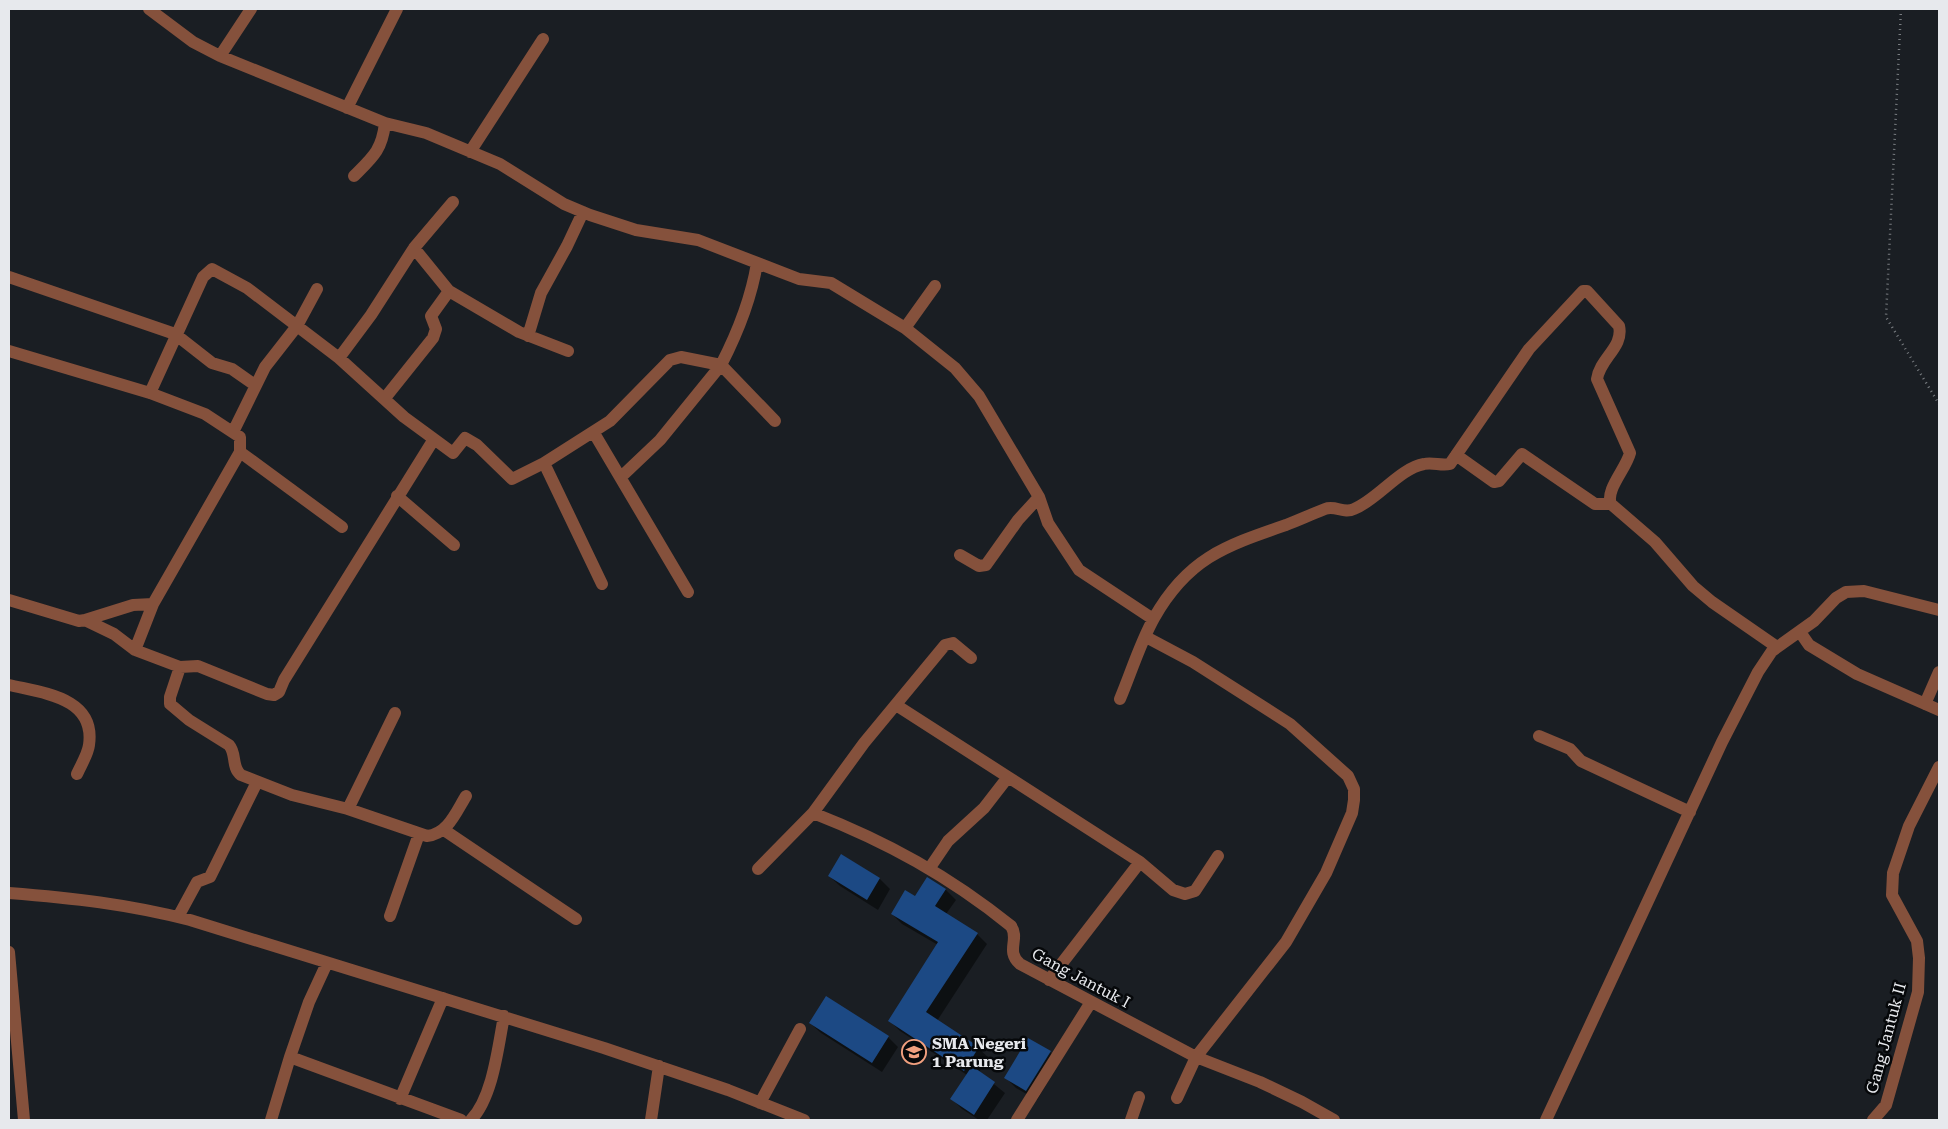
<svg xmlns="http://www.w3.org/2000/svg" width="1948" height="1129" font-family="'Roboto Serif',serif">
<rect width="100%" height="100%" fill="#1a1e23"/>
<path fill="#0007" d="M842,855L880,879L890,889L878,910L840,886L829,876Z
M928,879L946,890L956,900L946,914L977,934L987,944L937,1021L978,1048L989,1058L979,1072L1005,1093L987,1120H979L962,1109L952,1099L967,1075L900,1031L890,1021L938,945L902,924L892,914L916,897Z
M810,1023L888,1037L898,1047L882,1072L821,1033Z
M1050,1052L1060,1062L1037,1100L1016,1088L1006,1078Z"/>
<path fill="#1c4984" d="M841,854L880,878L867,900L828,876Z
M927,877L946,889L935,906L978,933L926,1012L979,1047L964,1071L888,1021L938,942L891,914L905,890L915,896Z
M826,996L889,1036L872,1063L809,1023Z
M1028,1038L1051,1051L1026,1091L1004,1078Z
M972,1066L995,1082L974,1115L950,1099Z"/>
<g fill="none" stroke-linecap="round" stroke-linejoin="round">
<path stroke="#797d81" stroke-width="2.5" stroke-dasharray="1 4" stroke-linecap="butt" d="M1901,9L1886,317L1939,404"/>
<path stroke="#85513c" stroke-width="12" d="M149,9L193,42L220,56L385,123L426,133L500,164L564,204L590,215L636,230L698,240L799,279L831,283L905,328L955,368L979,396L1039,497L1048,523L1079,570L1153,619
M220,56L251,9
M347,108L397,9
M470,152L543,39
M354,176C373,157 382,150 385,123
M414,248L449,291L519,332L568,351
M9,277L175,334L212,363L232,369L255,385
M905,328L935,286
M528,336L541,293L567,246L583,212
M9,351L150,393L205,414L240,437V452L153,604L135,650
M339,358L371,315L414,248L453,202
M385,398L433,338L436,329L431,316L449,291
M234,430L265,367L297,326L317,289
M594,433L688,592
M434,439L453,453L465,438L477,445L512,479L544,463
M240,452L342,527
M1456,455L1494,482L1499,481L1522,454L1595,504H1611
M621,477L660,440L721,365L775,421
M397,496L454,545
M960,555L979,566L986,565L1018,520L1039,497
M602,584L544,463L610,421L670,360L681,357L721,365C738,332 751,300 757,263
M9,600L79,621L85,620L114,634L135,650L180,667L198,666L267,694L274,695L279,692L284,680L434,439L404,417L339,358L247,288L212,269L203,277L150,393
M85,620L133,605L153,604
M1800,632L1809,645L1857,674L1939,710
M1146,637L1193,662L1290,724L1348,776L1354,789V800L1352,813L1326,873L1286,942L1196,1057L1177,1098
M180,667L170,697V704L189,720L229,745C237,754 231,767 241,775L292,795L348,809L427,836C448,834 456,812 466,796
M9,685C42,693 96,697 89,745C88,754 81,765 77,774
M1120,699C1131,673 1140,643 1154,618C1188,558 1225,546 1286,525C1299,520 1312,514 1325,509C1335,505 1344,514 1354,509C1377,500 1400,468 1424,464C1433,462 1441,466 1450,464L1529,349L1583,291H1587L1619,326C1624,347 1600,358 1597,379L1630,453C1626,469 1605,490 1611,504L1655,542L1693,586L1712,602L1777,647
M1925,704L1939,672
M896,705L1008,777L984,808L948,841L929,869
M1539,736L1570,749L1581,761L1690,812
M1008,777L1140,862L1173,890L1185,894L1195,891L1218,856
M348,809L395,713
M813,813L864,743L945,645L953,643L971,658
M444,830L576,919
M758,869L813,813C887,842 949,876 1011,926C1020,939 1005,951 1020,964L1196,1057L1260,1082L1302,1102L1334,1120
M9,893C73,898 127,904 190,920L604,1048L728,1090L804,1120
M390,916L419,834
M178,917L197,882L210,877L257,782
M9,952L24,1120
M327,963L309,1002L290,1057L461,1120
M1049,980L1140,862
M400,1099L443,998
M760,1103L800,1029
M271,1120L290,1057
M471,1120C493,1097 498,1047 504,1016
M651,1120L659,1066
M1017,1120L1091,1002
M1131,1120L1139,1097
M1546,1120L1722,742L1758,672L1772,651L1814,621L1836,598L1846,592L1864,591L1939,610
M1873,1120L1886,1105L1918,992L1919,958L1917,941L1892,895L1893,873L1909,826L1939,767"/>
</g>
<defs>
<symbol id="school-ring" viewBox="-11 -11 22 22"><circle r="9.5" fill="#06080a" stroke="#f2a07f" stroke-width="1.5"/><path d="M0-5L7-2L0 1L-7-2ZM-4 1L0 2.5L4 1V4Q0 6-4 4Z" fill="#f2a07f"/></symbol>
</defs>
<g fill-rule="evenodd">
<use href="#school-ring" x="900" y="1038" width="28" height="28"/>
</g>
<g text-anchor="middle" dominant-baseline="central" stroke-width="5" stroke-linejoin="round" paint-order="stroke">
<g font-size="16" fill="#e7e9ed" stroke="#06080a">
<text transform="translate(1081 978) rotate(28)">Gang Jantuk I</text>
<text transform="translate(1886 1038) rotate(-75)">Gang Jantuk II</text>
</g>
<g font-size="16" font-weight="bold" fill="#e7e9ed" stroke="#06080a" text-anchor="start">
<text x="932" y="1043">SMA Negeri<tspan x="932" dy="18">1 Parung</tspan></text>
</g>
</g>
<rect width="1948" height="1129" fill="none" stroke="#e7e9ed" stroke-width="20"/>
</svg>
